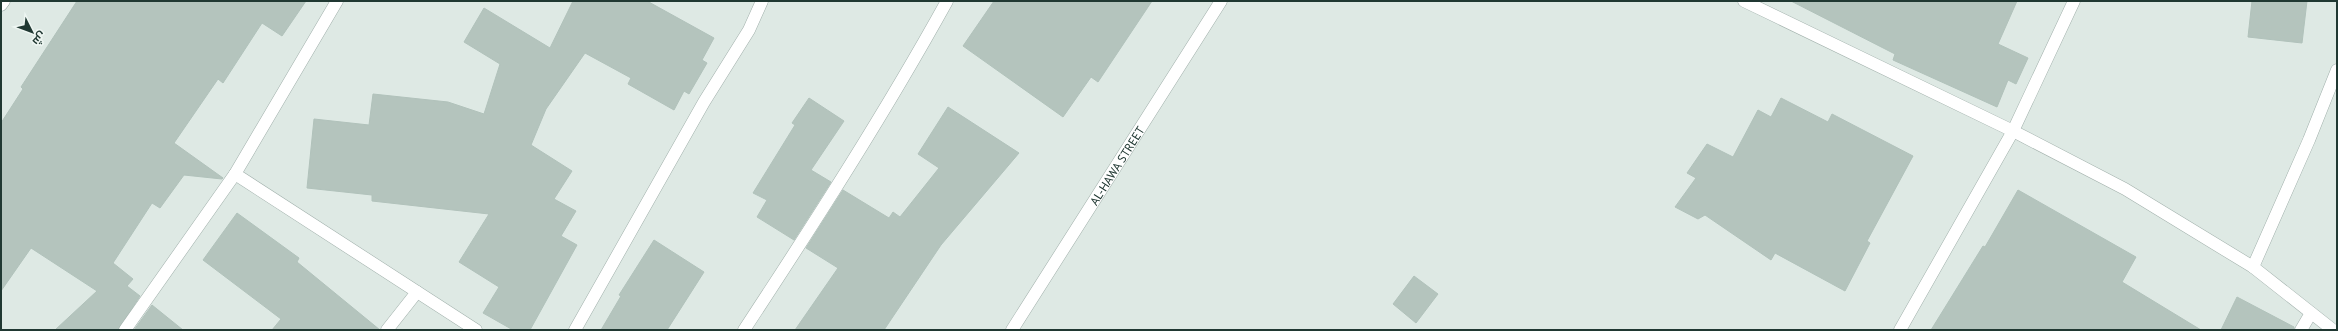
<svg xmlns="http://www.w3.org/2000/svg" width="2338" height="331" font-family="'PT Sans',Cairo,sans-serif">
<rect width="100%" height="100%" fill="#dee9e4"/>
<path fill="#b4c4bd" stroke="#b1c2bb" d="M77,1H306L282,36L262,23L223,83L218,79L174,143L223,178L222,179L184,175L160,208L152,203L113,263L133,279L127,286L140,296L118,330H55L97,291L31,248L1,291V123L23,89L21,87Z
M573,1H647L714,38L702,60L707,63L689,94L684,91L674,110L628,84L631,78L585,53L546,109L531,145L572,171L554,199L576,211L561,236L577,245L530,330H513L483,313L499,287L459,262L489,214L372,201V195L307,188L314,119L369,125L373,94L448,102L484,114L500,64L464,42L484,8L550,48Z
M994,1H1152L1098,82L1091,77L1063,117L963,46Z
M1791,1H2017L1998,44L2028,58L2016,84L2008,80L1997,107L1893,60L1895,54Z
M2252,1H2307L2302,43L2248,37Z
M809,98L844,121L811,170L831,182L794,240L757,217L767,200L753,193L795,125L792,123Z
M1781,98L1828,122L1832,114L1913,156L1867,241L1870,243L1845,291L1775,253L1771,260L1705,215L1698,219L1675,207L1696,178L1687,173L1707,144L1733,157L1758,110L1771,117Z
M948,107L1019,153L941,245L884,330H795L838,268L806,248L843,190L889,218L893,212L900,217L939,168L918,154Z
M2018,190L2136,257L2122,282L2201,330H1931L1983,246L1985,247Z
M237,213L299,258L297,262L380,330H272L281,319L203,260Z
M654,240L704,272L667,330H601L621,296L619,295Z
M1414,276L1438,294L1416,323L1393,304Z
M2237,297L2294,327V330H2221Z
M152,305L183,330H134Z"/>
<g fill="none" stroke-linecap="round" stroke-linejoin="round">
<defs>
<g id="minor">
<path d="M1744,1L2013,131L2125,189L2253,267L2333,330"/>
<path d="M1,5L4,1"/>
<path d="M235,174L476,330"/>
<path d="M2253,267L2309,140L2337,70"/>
<path d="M125,330L235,174L337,1"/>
<path d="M387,330L417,292"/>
<path d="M575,330L704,102L749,30L762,1"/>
<path d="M744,330C815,222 885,113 947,1"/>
<path id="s1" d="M1012,330L1221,1"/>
<path d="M1900,330L2013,131L2074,1"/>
<path d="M2301,330L2311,313"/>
</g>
</defs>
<use href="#minor" stroke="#a1b0ab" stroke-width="13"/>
<use href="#minor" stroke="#fff" stroke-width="12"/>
</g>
<g text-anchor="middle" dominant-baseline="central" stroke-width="3" stroke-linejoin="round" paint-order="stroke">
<g font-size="12" fill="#203832" stroke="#eef6f2">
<text stroke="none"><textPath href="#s1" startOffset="195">AL-HAWA STREET</textPath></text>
</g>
</g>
<rect width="2338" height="331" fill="none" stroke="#203832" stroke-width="4"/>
<g transform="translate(32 32) rotate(132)" stroke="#eef6f2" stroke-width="3" paint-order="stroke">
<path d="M0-3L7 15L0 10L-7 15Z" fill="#203832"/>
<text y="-6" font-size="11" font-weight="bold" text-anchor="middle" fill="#203832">ش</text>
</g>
</svg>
